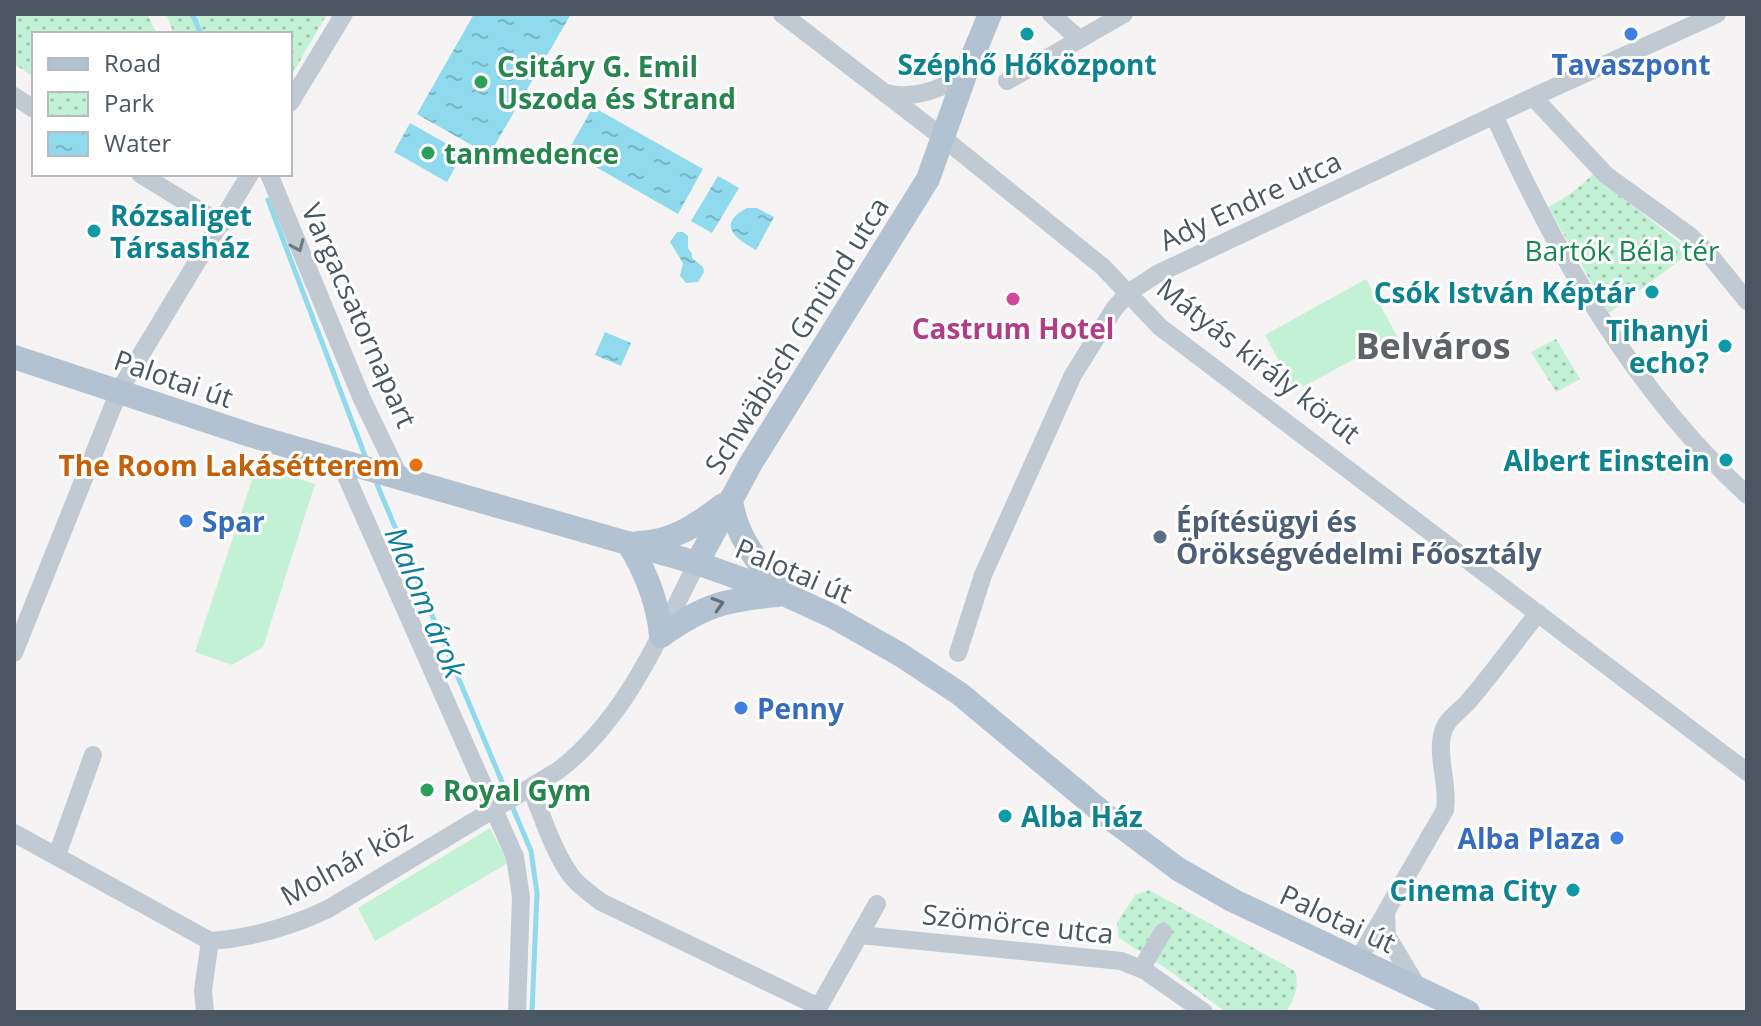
<svg xmlns="http://www.w3.org/2000/svg" width="1761" height="1026" font-family="'Open Sans',sans-serif">
<defs>
<pattern id="park-dots" width="8" height="8" patternUnits="userSpaceOnUse" patternTransform="scale(2)"><rect width="8" height="8" fill="#c3f1d5"/><path d="M2 2h.1M6 6h.1" fill="none" stroke="#a0c6b0" stroke-width="1.8" stroke-linecap="round"/></pattern>
<pattern id="water-ripples" width="26" height="14" patternUnits="userSpaceOnUse" patternTransform="scale(2)"><rect width="26" height="14" fill="#90daee"/><path d="M2 4q2-2 4 0t4 0M15 11q2-2 4 0t4 0" fill="none" stroke="#78b4c4"/></pattern>
</defs>
<rect width="100%" height="100%" fill="#f5f3f3"/>
<path fill="#c3f1d5" d="M1366,279L1397,336L1295,391L1265,335Z
M257,465L315,484L263,647L232,665L195,652Z
M490,828L508,863L375,941L358,908Z"/>
<path fill="url(#park-dots)" d="M14,14H147L157,34H34V77L14,64Z
M166,14H327L290,78V34H174Z
M1593,174L1691,252L1609,313L1548,207C1566,198 1579,188 1593,174Z
M1556,339L1580,379L1556,392L1531,352Z
M1149,890L1295,971C1300,987 1294,998 1286,1012H1226L1167,969L1119,938L1117,923L1135,895Z"/>
<path fill="url(#water-ripples)" d="M474,14H571L489,155L417,114Z
M593,107L703,169L678,214L568,151Z
M410,123L463,153L447,182L394,152Z
M718,176L739,188L712,233L691,221Z
M747,208H757L774,217L756,250C735,239 716,224 747,208Z
M677,232H683L688,236V248L692,254V258L703,267L704,272L698,282L686,283L680,276L683,263L670,242Z
M605,332L631,343L621,366L595,355Z"/>
<g fill="none" stroke-linecap="round" stroke-linejoin="round">
<path stroke="#90daee" stroke-width="5" d="M192,14L201,34
M268,200L367,461
M374,477L531,851L537,893L532,1012"/>
<path stroke="#c1cad2" stroke-width="18" d="M782,14L942,137L1103,267L1160,327L1747,772
M1051,14L1079,39
M1007,81L1124,14
M886,93C915,100 940,89 965,75
M14,96L34,109
M1533,97L1606,175L1689,235L1708,253L1747,301
M290,103L344,14
M1494,115C1557,256 1633,390 1747,495
M140,174L222,224
M269,174L362,399L400,478
M339,460L515,857L521,897L517,1012
M14,653L119,391L250,174
M958,653L983,575L1073,375L1114,309L1128,293L1157,274L1533,97L1717,14
M531,789C543,817 553,852 572,877C580,887 591,894 601,902L819,1007
M14,833L210,941
M57,855L93,755
M1386,912L1387,936L1417,986
M860,935L1121,961L1144,970L1204,1012
M210,941C253,938 290,927 328,909L559,770C626,718 660,636 697,563
M1358,960L1445,810C1449,784 1437,759 1442,736C1445,719 1457,714 1468,702C1492,674 1515,642 1538,613
M1141,969L1163,932
M205,1012L203,990L210,941
M816,1012L877,904"/>
<path stroke="#b3c2d1" stroke-width="24" d="M14,357L250,435L697,563L784,594L832,616L901,655L960,694L1103,813L1178,869L1232,900L1468,1012
M731,499C735,537 759,563 782,592
M628,543C646,572 658,601 661,636
M638,543C672,542 697,525 723,505
M697,563L751,463L928,179L965,75L990,14
M661,636C704,605 725,600 777,595"/>
</g>
<defs><path id="oneway-chevron" d="M-2-3.5L2.5 0L-2 3.5" fill="none" stroke-width="1.6" stroke-linecap="round" stroke-linejoin="round" transform="scale(2)"/></defs>
<use stroke="#6e7983" href="#oneway-chevron" transform="translate(298 246) rotate(67)"/>
<use stroke="#64717d" href="#oneway-chevron" transform="translate(718 604) rotate(-17)"/>
<g fill="#0f9aa8" stroke="#fff" stroke-width="3">
<circle cx="1027" cy="34" r="8"/>
<circle cx="94" cy="231" r="8"/>
<circle cx="1652" cy="292" r="8"/>
<circle cx="1725" cy="346" r="8"/>
<circle cx="1726" cy="460" r="8"/>
<circle cx="1005" cy="816" r="8"/>
<circle cx="1573" cy="890" r="8"/>
</g>
<g fill="#3f7fe0" stroke="#fff" stroke-width="3">
<circle cx="1631" cy="34" r="8"/>
<circle cx="186" cy="521" r="8"/>
<circle cx="741" cy="708" r="8"/>
<circle cx="1617" cy="838" r="8"/>
</g>
<g fill="#2e9e5b" stroke="#fff" stroke-width="3">
<circle cx="481" cy="82" r="8"/>
<circle cx="428" cy="153" r="8"/>
<circle cx="427" cy="790" r="8"/>
</g>
<circle fill="#d1479c" stroke="#fff" stroke-width="3" cx="1013" cy="299" r="8"/>
<circle fill="#e8710a" stroke="#fff" stroke-width="3" cx="416" cy="465" r="8"/>
<circle fill="#5c6f8a" stroke="#fff" stroke-width="3" cx="1160" cy="537" r="8"/>
<g text-anchor="middle" dominant-baseline="central" stroke-width="6" stroke-linejoin="round" paint-order="stroke">
<g font-size="28" font-weight="bold" fill="#0d838f" stroke="#fff" text-anchor="end">
<text x="1027" y="64" text-anchor="middle">Széphő Hőközpont</text>
<text x="110" y="215" text-anchor="start">Rózsaliget<tspan x="110" dy="32">Társasház</tspan></text>
<text x="1636" y="292">Csók István Képtár</text>
<text x="1709" y="330">Tihanyi<tspan x="1709" dy="32">echo?</tspan></text>
<text x="1710" y="460">Albert Einstein</text>
<text x="1021" y="816" text-anchor="start">Alba Ház</text>
<text x="1557" y="890">Cinema City</text>
</g>
<g font-size="28" font-weight="bold" fill="#366cbe" stroke="#fff" text-anchor="start">
<text x="1631" y="64" text-anchor="middle">Tavaszpont</text>
<text x="202" y="521">Spar</text>
<text x="757" y="708">Penny</text>
<text x="1601" y="838" text-anchor="end">Alba Plaza</text>
</g>
<g font-size="28" font-weight="bold" fill="#27864d" stroke="#fff" text-anchor="start">
<text x="497" y="66">Csitáry G. Emil<tspan x="497" dy="32">Uszoda és Strand</tspan></text>
<text x="444" y="153">tanmedence</text>
<text x="443" y="790">Royal Gym</text>
</g>
<g font-size="28" fill="#4a5661" stroke="#fff">
<text transform="translate(1250 200) rotate(-25)">Ady Endre utca</text>
<text transform="translate(360 315) rotate(66)">Vargacsatornapart</text>
<text transform="translate(796 335) rotate(-58)">Schwäbisch Gmünd utca</text>
<text transform="translate(1259 360) rotate(38)">Mátyás király körút</text>
<text transform="translate(174 378) rotate(19)">Palotai út</text>
<text transform="translate(794 570) rotate(23)">Palotai út</text>
<text transform="translate(346 862) rotate(-29)">Molnár köz</text>
<text transform="translate(1338 918) rotate(25)">Palotai út</text>
<text transform="translate(1018 923) rotate(6)">Szömörce utca</text>
</g>
<g font-size="28" fill="#17864f" stroke="#fff">
<text x="1622" y="250">Bartók Béla tér</text>
</g>
<g font-size="28" font-weight="bold" fill="#b23c85" stroke="#fff">
<text x="1013" y="328">Castrum Hotel</text>
</g>
<g font-size="28" font-weight="bold" fill="#c56008" stroke="#fff" text-anchor="end">
<text x="400" y="465">The Room Lakásétterem</text>
</g>
<g font-size="28" font-weight="bold" fill="#4e5e75" stroke="#fff" text-anchor="start">
<text x="1176" y="521">Építésügyi és<tspan x="1176" dy="32">Örökségvédelmi Főosztály</tspan></text>
</g>
<g font-size="30" font-style="italic" fill="#0c7c9b" stroke="#fff">
<text transform="translate(426 602) rotate(67)">Malom árok</text>
</g>
<g font-size="36" font-weight="bold" fill="#5f6368" stroke="#fff">
<text x="1433" y="345">Belváros</text>
</g>
</g>
<rect width="1761" height="1026" fill="none" stroke="#4a5661" stroke-width="32"/>
<rect x="32" y="32" width="260" height="144" fill="#ffffff" stroke="#b7bbc0" stroke-width="2"/>
<rect x="48" y="58" width="40" height="12" fill="#b3c2d1" stroke="#b7bbc0" stroke-width="2"/>
<text x="104" y="72" font-size="24" fill="#4a5661">Road</text>
<rect x="48" y="92" width="40" height="24" fill="url(#park-dots)" stroke="#b7bbc0" stroke-width="2"/>
<text x="104" y="112" font-size="24" fill="#4a5661">Park</text>
<rect x="48" y="132" width="40" height="24" fill="url(#water-ripples)" stroke="#b7bbc0" stroke-width="2"/>
<text x="104" y="152" font-size="24" fill="#4a5661">Water</text>
</svg>
